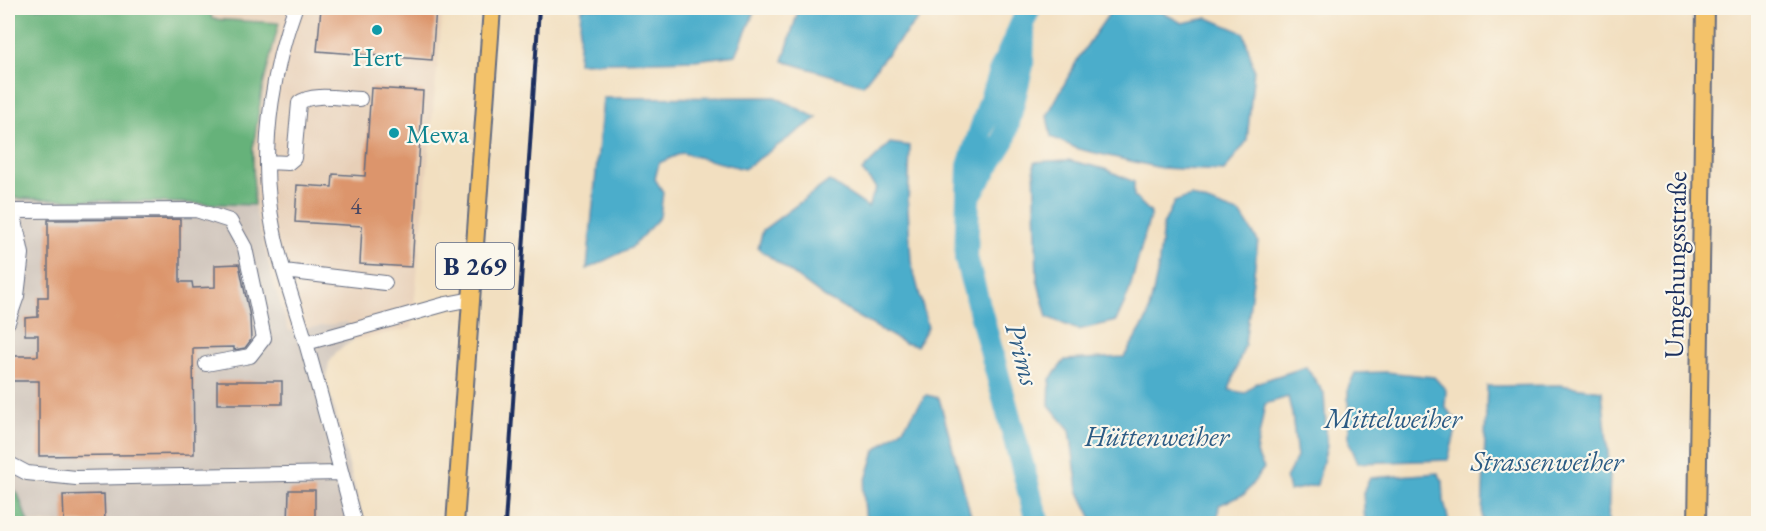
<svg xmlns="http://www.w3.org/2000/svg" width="1766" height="531" font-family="'EB Garamond',serif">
<rect width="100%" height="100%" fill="#fbf7ec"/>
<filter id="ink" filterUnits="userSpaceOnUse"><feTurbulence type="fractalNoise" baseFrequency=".0167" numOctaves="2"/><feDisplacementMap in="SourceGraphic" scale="12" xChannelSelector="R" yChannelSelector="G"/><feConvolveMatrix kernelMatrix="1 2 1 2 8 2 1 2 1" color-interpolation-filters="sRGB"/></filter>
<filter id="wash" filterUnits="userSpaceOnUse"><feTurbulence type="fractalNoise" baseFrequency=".008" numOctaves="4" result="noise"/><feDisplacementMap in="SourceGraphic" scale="24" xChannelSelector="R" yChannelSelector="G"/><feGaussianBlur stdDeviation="1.35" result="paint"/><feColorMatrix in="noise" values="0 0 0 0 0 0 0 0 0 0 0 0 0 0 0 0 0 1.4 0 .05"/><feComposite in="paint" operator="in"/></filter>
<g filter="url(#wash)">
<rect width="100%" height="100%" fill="#f2dfc0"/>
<path fill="#e7cfb7" d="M210,8H443L412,328L354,340L347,322L289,332L274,285L254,205L253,149L262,90L278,23L212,19Z"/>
<path fill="#cdc2b9" d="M8,198L254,205L274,285L289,331L347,322L354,340L337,351L329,363L326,378L364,523H28L18,494L8,485Z"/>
<path fill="#66b27a" stroke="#40706c" stroke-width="1.5" d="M8,8H210L212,19L279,23L262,90L253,149L254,205L8,198Z
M8,485L18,494L28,523H8Z"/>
<path fill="#4badcb" stroke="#336e94" stroke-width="1.5" d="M581,8H756L736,55L695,60L578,63Z
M799,8H928L888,53L863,85L783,61Z
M1113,8H1154L1182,23L1208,18L1244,33L1254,69L1247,141L1224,171L1161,168L1078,149L1051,137L1047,116L1079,57Z
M775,97L817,118L744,169L682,153L659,163L655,179L663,192L660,217L631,248L587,269L603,98Z
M890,143L910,146L908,207L911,261L928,327L917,346L904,343L824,297L758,248L763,230L829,181L868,207L876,188L862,171Z
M1068,160L1105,169L1134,182V196L1151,213L1128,295L1116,321L1078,330L1047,317L1037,279L1034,162Z
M1191,196L1241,214L1258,241L1245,344L1229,390L1245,393L1256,383L1306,367L1324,393L1327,446L1317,485L1289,491L1286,478L1297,457L1292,414L1288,397L1265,404L1256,453L1264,468L1245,494L1219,505L1217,523H1094L1078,490L1070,430L1049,405L1050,379L1065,360L1124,357L1147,319L1158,270L1163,225L1174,202Z
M1386,372L1434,377L1446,390L1445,407L1458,422L1448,460L1358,463L1349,442L1348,388L1355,373Z
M1560,385L1602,391L1610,473L1608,523H1489L1482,519L1487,386Z
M926,395L939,398L973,523H866L863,489L875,451L904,427Z
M1438,473L1443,481L1444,501L1449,523H1365L1363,493L1370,478Z"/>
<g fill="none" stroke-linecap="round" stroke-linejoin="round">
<path stroke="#4badcb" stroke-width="24" d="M1029,8L999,75L969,166L966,258L1038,524
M969,196L1004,140L1022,65L1023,33"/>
</g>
<g id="blocks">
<path fill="#dc956c" d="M321,8H436L432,60L317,51Z
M371,88L423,91L412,267L360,264L362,226L295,222L297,185L332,187L333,174L365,176Z
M180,219V282H192L193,288L215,287V265L239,264L250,317L251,340L245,348L234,350V347L193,348L194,454L39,456V381H9V356H38V335H25V318L38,317V297H48V220Z
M217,381H282V404H217Z
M289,490H315V524H288Z
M104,494L105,522L64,523L63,495Z"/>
</g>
</g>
<g filter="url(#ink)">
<use href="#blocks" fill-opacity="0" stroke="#666d80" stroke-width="1.5"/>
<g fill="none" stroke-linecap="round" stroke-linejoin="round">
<defs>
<path id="minor" d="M295,8C274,65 262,139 269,201C274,249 292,296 306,343C323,403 339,463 355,524
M268,162L288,163L294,158L299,103C312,92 344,99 360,99
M8,211H13L22,254L17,296L8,322
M13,211L196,210L230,221L245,248L264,338L250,356L206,364
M284,271L385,283
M306,343L446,304L472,299
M8,463L27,473L76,478L341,473"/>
<path id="major" d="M455,524L492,8
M1697,524L1705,8"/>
</defs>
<use href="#minor" stroke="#666d80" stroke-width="16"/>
<use href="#major" stroke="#666d80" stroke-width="20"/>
<use href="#minor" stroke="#fff" stroke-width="14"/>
<use href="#major" stroke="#f3c26a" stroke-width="16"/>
<path stroke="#1b2f5e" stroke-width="4" d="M505,524L539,8"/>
</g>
</g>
<g fill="#0f9aa8" stroke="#fbf7ec" stroke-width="2">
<circle cx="377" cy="30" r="6"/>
<circle cx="394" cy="133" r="6"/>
</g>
<g text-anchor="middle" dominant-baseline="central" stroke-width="4.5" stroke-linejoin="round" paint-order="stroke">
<g font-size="24" fill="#4b4862">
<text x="356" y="205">4</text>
</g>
<rect fill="#fbf7ec" stroke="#5e6b89" stroke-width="1.5" x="436" y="243" width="78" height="46" rx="4.5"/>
<g font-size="26" font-weight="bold" fill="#1b2f5e">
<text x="475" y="266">B 269</text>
</g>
<g font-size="27" fill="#0d838f" stroke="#fbf7ec">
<text x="377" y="56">Hert</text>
<text x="406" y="133" text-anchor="start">Mewa</text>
</g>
<g font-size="27" fill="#1b2f5e" stroke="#fbf7ec">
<text transform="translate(1675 265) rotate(-89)">Umgehungsstraße</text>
</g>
<g font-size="28" font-style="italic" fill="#2c5b84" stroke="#fbf7ec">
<text transform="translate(1023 354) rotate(75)">Prims</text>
<text x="1393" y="418">Mittelweiher</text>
<text x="1157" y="436">Hüttenweiher</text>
<text x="1547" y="461">Strassenweiher</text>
</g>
</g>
<rect width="1766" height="531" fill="none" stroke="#fbf7ec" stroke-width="30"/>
</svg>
